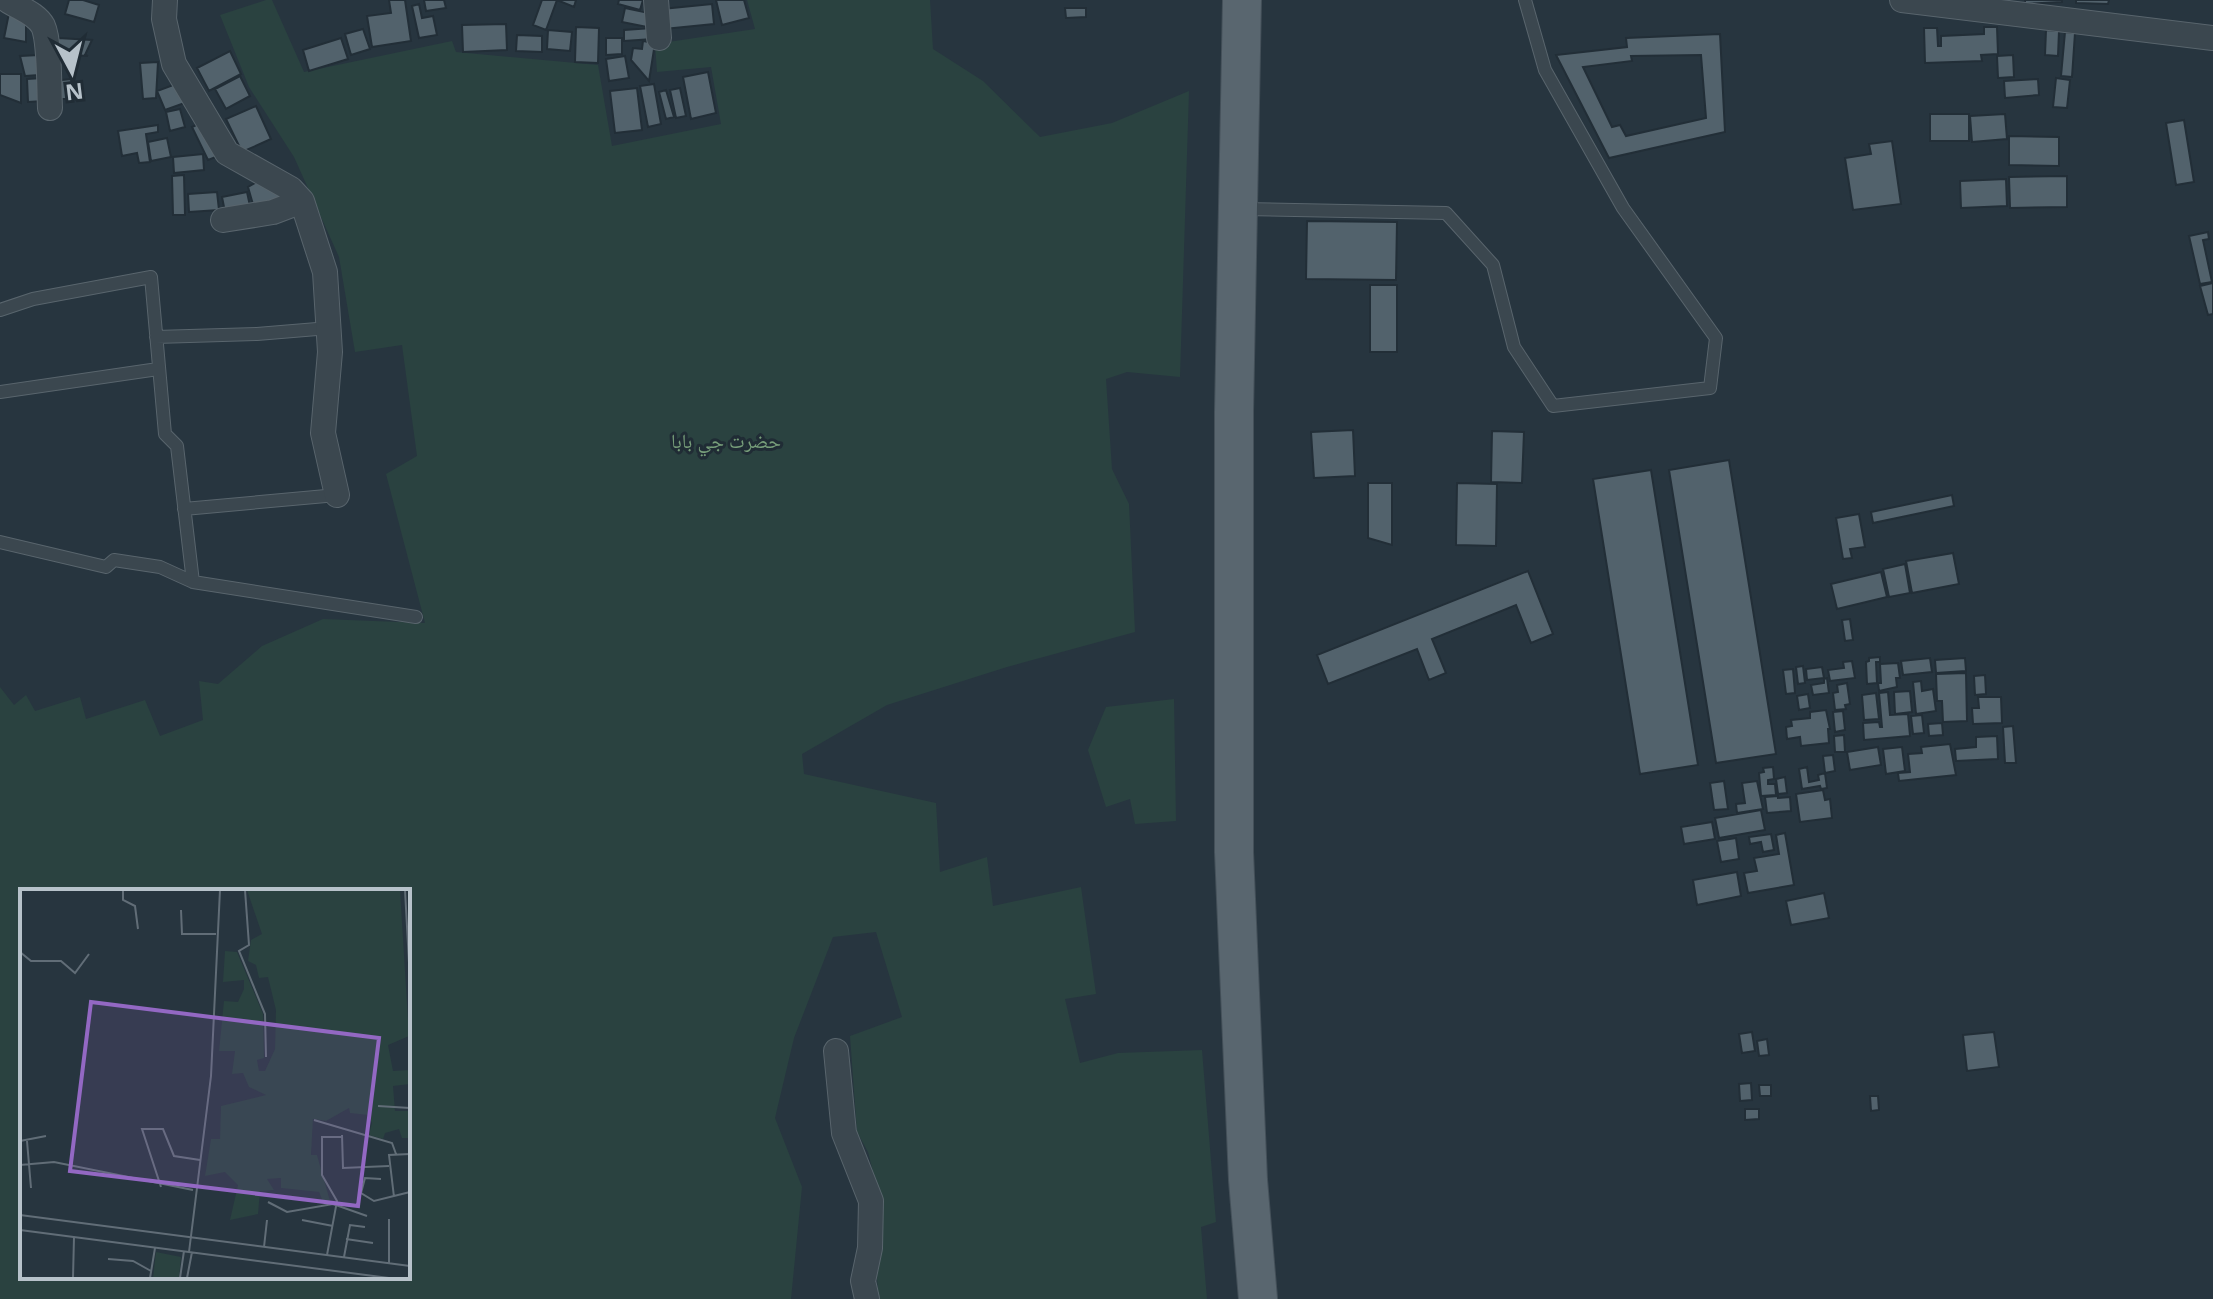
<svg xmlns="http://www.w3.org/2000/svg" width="2213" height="1299" font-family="'Open Sans','Noto Naskh Arabic',sans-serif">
<rect width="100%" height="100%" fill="#27353f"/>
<path fill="#2a4240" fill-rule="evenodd" d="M266,0H272L304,72L452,41L456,52L598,65L612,146L721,124L711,67L657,72L655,44L755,29L747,0H930L933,49L983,81L1040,137L1112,123L1189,91L1180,377L1127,372L1106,379L1112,469L1129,504L1135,632L1007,667L887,705L802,754L804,774L936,803L940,872L987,857L993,906L1081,887L1096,994L1065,999L1080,1063L1118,1053L1202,1050L1216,1222L1201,1227L1207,1299H879L877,1279L881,1203L868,1152L857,1132L850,1036L902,1017L876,932L833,937L794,1038L775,1118L802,1187L791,1299H0V687L14,705L26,695L35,711L80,697L86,719L145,700L160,736L203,720L199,681L218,684L262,646L323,619L425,623L386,474L417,456L402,345L355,352L339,257L294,157L249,87L220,15ZM22,891H408V1277H22Z
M1174,699L1176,821L1135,824L1130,799L1106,807L1088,750L1106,707Z"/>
<path fill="#52626c" stroke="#222e37" stroke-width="2" fill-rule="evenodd" d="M69,0H83L99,5L94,22L65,14Z
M389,0H405L411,41L372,47L367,16L391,13Z
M424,0H444L446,8L426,11Z
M542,0H557L546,30L533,25Z
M557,0H576L574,7Z
M619,0H643L640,10L618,4Z
M716,0H744L749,18L722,25Z
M2025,0H2062V2L2025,4Z
M2076,0H2109L2108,4L2076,3Z
M419,4L422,18L433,16L437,35L419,38L412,6Z
M712,4L714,24L664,29L662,9Z
M10,8L26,17V42L4,38Z
M625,8L649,13L652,28L622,22Z
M1065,8H1086V17L1066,18Z
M506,24L507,50L463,52L462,25Z
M576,27L599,28L598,63L575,62Z
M1984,27H1997L1998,54L1981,55L1982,61L1925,63L1924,28H1937L1938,46H1941V36L1984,34Z
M652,28L653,39L624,41V30Z
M363,29L370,49L351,55L345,34Z
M548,30L572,32L570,51L547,49Z
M2046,30L2059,31L2058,56L2045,55Z
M2065,32L2075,33L2072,77L2061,76Z
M1720,34L1725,132L1609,158L1556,55L1627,47L1626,38ZM1701,55L1706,118L1626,136L1620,125L1612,127L1583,67L1632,61L1631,56Z
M517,35L542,36V52L516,51Z
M58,38L92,40L85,55L88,56L57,54Z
M341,38L348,59L309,71L303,50Z
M606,38H622V54L606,55Z
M643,41L655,43L649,81L631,60L633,48L642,49Z
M230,51L241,74L209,91L197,68Z
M39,55L40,75L25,76L20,56Z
M2013,55L2014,77L1998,78L1997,56Z
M625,56L629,78L609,81L606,59Z
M158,62L156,98L143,99L140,63Z
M708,72L716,113L691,119L683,77Z
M0,74H21V103L0,95Z
M240,76L250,96L226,109L215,89Z
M42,78L44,101L28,102L27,79Z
M2056,78L2070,80L2067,108L2053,107Z
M71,79L74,99H55L52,81Z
M2038,79L2039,95L2005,98L2004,81Z
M184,81L193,100L165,110L157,91Z
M654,84L661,124L648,127L640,86Z
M637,88L642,130L615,133L610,91Z
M680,88L686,116L676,118L670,90Z
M666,90L674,117L666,119L659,92Z
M256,106L271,139L242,152L226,119Z
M180,109L185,127L170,131L166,112Z
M1930,114H1969V141H1930Z
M2005,114L2007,139L1972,142L1970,116Z
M2184,120L2194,182L2176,185L2166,123Z
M205,121L221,155L208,160L192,127Z
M158,125V132L146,134L150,162L139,163L137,153L122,156L118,131Z
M2009,136L2059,137V166L2009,165Z
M167,138L171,157L151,161L148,142Z
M1892,141L1901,204L1853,210L1845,158L1871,154L1869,144Z
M203,154L204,170L174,173L173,157Z
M184,175L185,215H173L172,176Z
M2067,176V207L2010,208L2009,177Z
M262,179L288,198L254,208L248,187Z
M2006,179L2007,206L1961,208L1960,181Z
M217,192L219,210L189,212L188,194Z
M247,192L250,206L225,212L222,197Z
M1307,221L1397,222L1396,280L1306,279Z
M2208,232L2209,239L2203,240L2212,282L2200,284L2189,236Z
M2213,283V314L2208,315L2200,286Z
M1370,285H1397V352H1370Z
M1353,430L1355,476L1314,478L1311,432Z
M1492,431L1524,432L1522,483L1491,482Z
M1729,460L1776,754L1716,763L1669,470Z
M1651,470L1698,765L1640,774L1593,479Z
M1368,483H1392V545L1368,538Z
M1457,483L1497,484L1496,546L1456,545Z
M1952,495L1954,506L1873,523L1871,512Z
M1859,514L1865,547L1850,549L1852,558L1843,559L1836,518Z
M1953,553L1959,584L1912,593L1906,561Z
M1905,564L1910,593L1889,597L1883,569Z
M1528,571L1553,634L1531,643L1516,605L1432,639L1446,673L1429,680L1417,649L1328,684L1317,655Z
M1881,572L1887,597L1837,609L1831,584Z
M1850,619L1853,640L1845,641L1842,620Z
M1880,657V662H1876L1877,683L1867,684L1866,662L1869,661V658Z
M1930,658L1932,672L1903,675L1901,661Z
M1965,658L1966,671L1936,673L1935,660Z
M1852,661L1855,678L1830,681L1828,670L1844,668L1843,662Z
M1898,663L1900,678H1896L1897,687L1879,691L1878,683H1881L1880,664Z
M1803,666L1805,683L1798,684L1796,667Z
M1822,667L1824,678L1807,680L1806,669Z
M1793,669L1795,693L1786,694L1783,670Z
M1966,673L1967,721L1943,722L1942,701H1937L1936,674Z
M1985,675L1986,694L1975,695L1974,676Z
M1827,678L1829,693L1813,695L1811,685L1824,683V679Z
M1921,681L1922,691L1933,689L1936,711L1916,714L1913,682Z
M1847,683L1850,704L1845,705L1846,709L1835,710L1833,693L1838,692L1837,685Z
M1910,691L1912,712L1895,714L1894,692Z
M1888,692L1890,715L1908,714L1910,736L1864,740L1863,723L1879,722L1880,727H1882L1879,693Z
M1876,693L1879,719L1864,720L1862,695Z
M1808,694L1810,708L1799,710L1797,696Z
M1978,697H2001L2002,723L1973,724L1972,708H1979Z
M1826,710L1830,729H1828L1829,743L1801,746L1800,737L1787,739L1786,727L1792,726L1791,720L1810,718V712Z
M1843,711L1845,730L1835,732L1833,712Z
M1922,715L1924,733L1913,734L1911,716Z
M1942,723L1943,735L1929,736L1928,724Z
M2013,726L2016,763H2005L2003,727Z
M1844,735L1845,752H1835L1834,736Z
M1997,736L1998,759L1956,761L1955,749L1976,747V737Z
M1950,744L1956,775L1899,781L1898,773L1910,772L1908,754L1922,753L1921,747Z
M1878,747L1881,765L1850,770L1847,752Z
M1902,747L1905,771L1886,774L1883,749Z
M1833,755L1835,771L1825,773L1823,756Z
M1773,767L1774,779L1768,780V784H1775L1776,795L1761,796L1759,773L1764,772L1763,768Z
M1807,767L1809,782L1819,780L1818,775L1825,773L1827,788L1821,789L1820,786L1802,789L1799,769Z
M1785,777L1787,793L1778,794L1776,779Z
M1724,781L1728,809L1714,810L1710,783Z
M1757,781L1763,809L1737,813L1736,804L1745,803L1742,783Z
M1823,790L1825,800L1830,799L1832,818L1800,822L1796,794Z
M1778,796V798L1790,797L1791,811L1767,813L1765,797Z
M1761,810L1765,830L1719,838L1715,818Z
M1712,822L1715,839L1684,844L1681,827Z
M1785,833L1794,885L1748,893L1744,873L1757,871L1754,858L1779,854L1776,835Z
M1771,834L1774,850L1763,852L1761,842L1750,844L1749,837Z
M1736,838L1739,859L1721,862L1717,841Z
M1737,872L1741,896L1697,905L1693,880Z
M1824,893L1829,918L1791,925L1786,901Z
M1752,1032L1755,1051L1742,1053L1739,1034Z
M1994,1032L1999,1067L1967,1071L1963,1035Z
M1767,1039L1769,1055L1759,1056L1757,1041Z
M1751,1083L1752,1100L1740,1101L1739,1084Z
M1759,1085H1771V1096H1760Z
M1870,1096H1878L1879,1110L1871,1111Z
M1745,1109H1759V1119L1745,1120Z"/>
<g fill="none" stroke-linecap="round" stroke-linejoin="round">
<defs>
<path id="service" d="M1243,209L1446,213L1493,265L1514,347L1553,406L1710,388L1716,338L1623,208L1545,70L1525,0
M0,310L33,299L151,277L165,434L177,446L193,582
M156,337L257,334L329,328
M0,392L158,369
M184,509L337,495
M0,542L106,567L114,560L160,567L193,582L416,617"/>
<path id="minor" d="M7,0C18,8 36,13 43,26C50,41 49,89 50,108
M165,0L164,19L174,64L227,153L291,189L302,201L325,272L330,352L323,433L337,495
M656,0L659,38
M1902,0L2213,38
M223,220L273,212L302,201
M836,1051L844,1133L871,1201L870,1248L863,1281L867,1299"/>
<path id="primary" d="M1242,0L1234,412V852L1248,1180L1258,1299"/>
</defs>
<use href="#service" stroke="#59656d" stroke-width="14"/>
<use href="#minor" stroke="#59656d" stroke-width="26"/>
<use href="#primary" stroke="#445059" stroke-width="40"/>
<use href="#service" stroke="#3b474f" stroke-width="12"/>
<use href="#minor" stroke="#3b474f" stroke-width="24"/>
<use href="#primary" stroke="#59666f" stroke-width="38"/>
</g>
<g text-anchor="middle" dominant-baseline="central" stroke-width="6" stroke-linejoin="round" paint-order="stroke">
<g font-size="20" fill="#779e7a" stroke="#202c35">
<text x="726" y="440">حضرت جي بابا</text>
</g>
</g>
<g transform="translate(20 889)">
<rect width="390" height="390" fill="#27353f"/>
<path d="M227,1H380L389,147L368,156L373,182L390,181V195L373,197L375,222H390V249H382L379,240L365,244L363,250L349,246L352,234L348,226L330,224L329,219L306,232L293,230L291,266H297L310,312L303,313L299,303L261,299V289L247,290L254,301L240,302L238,325L210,331L218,296L205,283L185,287L191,250H200L201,217L246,206L229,198L223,184L212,185L215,162H199L204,112L218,113L224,100V91L203,93L205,62L217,63L243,125L244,169L237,171L239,182H245L255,160L256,121L248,88L239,89L236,76L228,72L231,51L242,45ZM136,363L161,368L159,389H133Z" fill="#2a4240"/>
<path fill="none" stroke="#616d77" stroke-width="2" d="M103,1V11L115,17L118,40M225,1L229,56L219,62L245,125L246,168M385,1L390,92M161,21L162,45H196M0,63L11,72H41L55,84L69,65M358,217L390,219M294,231L372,254L376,265M322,246L323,279L369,277M0,252L26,247M7,252L11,299M0,276L34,273L173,301M361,290L345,289L341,304L354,312L390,303M141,298L122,240H143L154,267L180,271M374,308L369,266L390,265M248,313L267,323L313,315L347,327M0,326L390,377M282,331L313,337M0,341L369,389M326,350L353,354M244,358L247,331M169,363L191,187L200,1M307,366L317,312L302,286V248H322M324,368L330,336L345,338M88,370L113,372L131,382M369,374V330M53,389L54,348M130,389L135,359M160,389L164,362M167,389L172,363"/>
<path fill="#9368c3" fill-opacity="0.15" stroke="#9368c3" stroke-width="4" d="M71,113L359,149L338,317L50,282Z"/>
<rect width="390" height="390" fill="none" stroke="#b7c2ca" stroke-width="4"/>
</g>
<g transform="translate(72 72) rotate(173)" stroke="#202c35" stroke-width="6" paint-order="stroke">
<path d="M0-6L14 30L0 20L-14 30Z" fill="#b7c2ca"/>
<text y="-12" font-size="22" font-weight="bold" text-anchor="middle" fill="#b7c2ca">N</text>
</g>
</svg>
